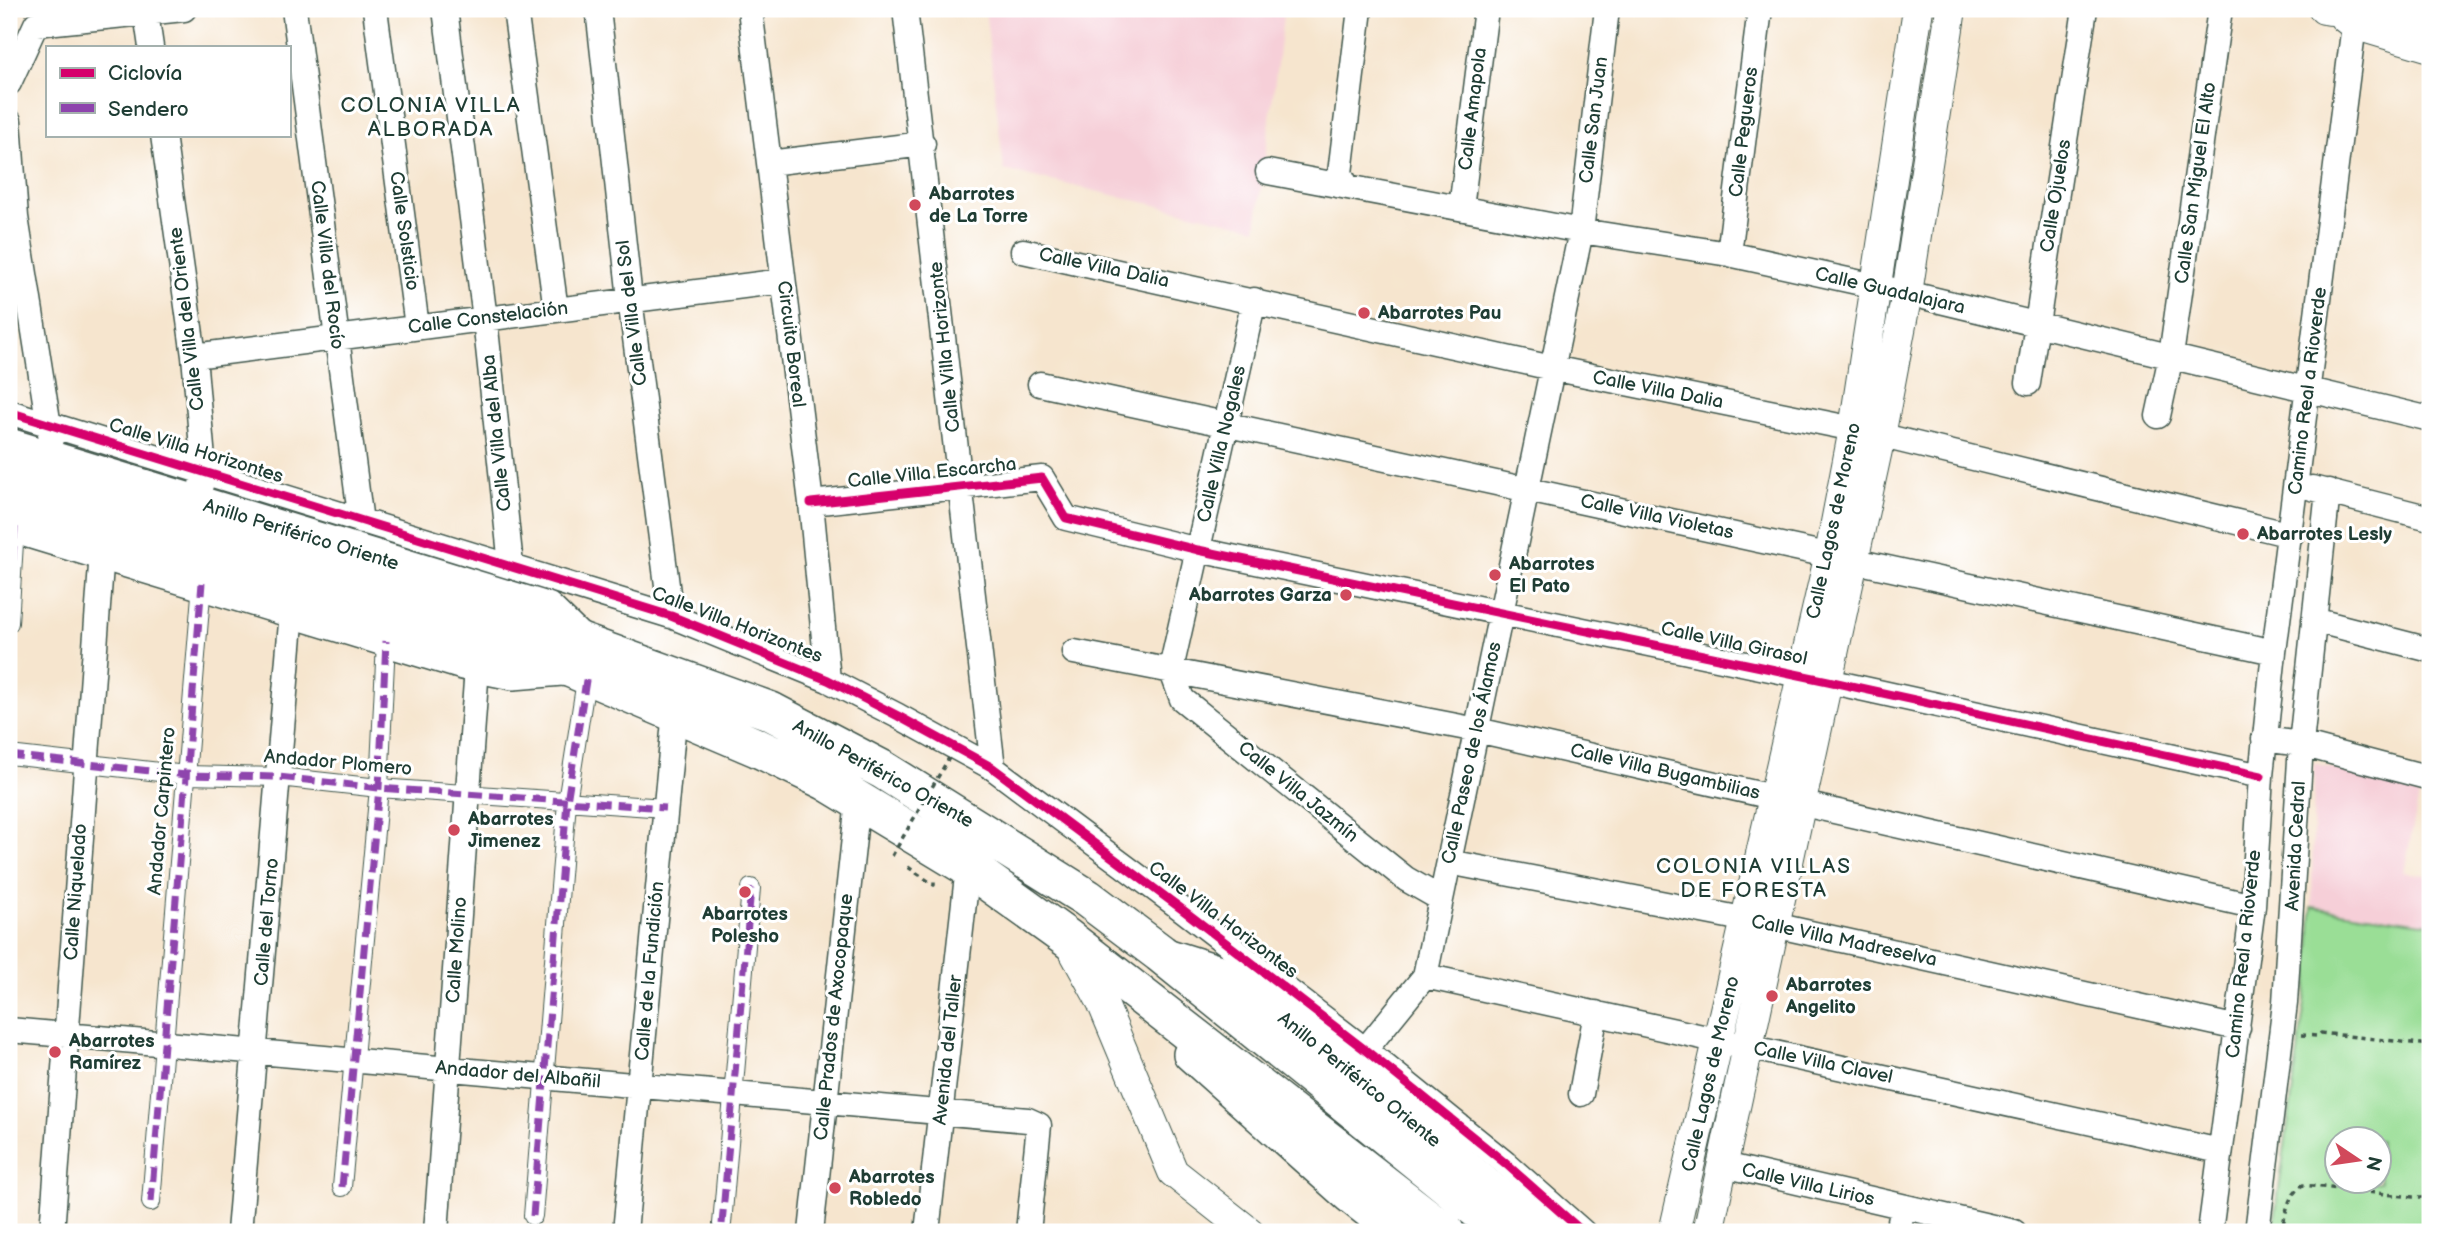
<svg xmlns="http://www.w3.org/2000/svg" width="2439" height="1241" font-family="'Balsamiq Sans',sans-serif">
<rect width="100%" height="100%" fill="#fff"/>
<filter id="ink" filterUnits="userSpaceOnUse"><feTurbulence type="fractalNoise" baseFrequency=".0143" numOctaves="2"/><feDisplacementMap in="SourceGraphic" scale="14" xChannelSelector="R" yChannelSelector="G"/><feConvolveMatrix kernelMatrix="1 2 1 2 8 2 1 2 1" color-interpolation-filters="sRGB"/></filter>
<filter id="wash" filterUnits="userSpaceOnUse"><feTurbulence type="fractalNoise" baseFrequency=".00686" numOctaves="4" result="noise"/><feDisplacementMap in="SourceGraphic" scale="28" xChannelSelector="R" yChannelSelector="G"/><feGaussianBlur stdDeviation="1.57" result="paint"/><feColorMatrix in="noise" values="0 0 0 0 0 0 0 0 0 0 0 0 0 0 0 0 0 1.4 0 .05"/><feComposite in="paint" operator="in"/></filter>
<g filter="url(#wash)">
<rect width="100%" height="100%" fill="#f6e5ce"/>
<path fill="#f6cfd8" d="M985,9H1284L1256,228L1004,170Z
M2314,763L2420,791L2404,872L2430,876V924L2312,907Z"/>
<path fill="#9ade96" stroke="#5c8e65" stroke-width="2" fill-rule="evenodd" d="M2312,907L2430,924V1232H2273L2309,973ZM2338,1140H2380V1182H2338Z"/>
</g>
<g filter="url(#ink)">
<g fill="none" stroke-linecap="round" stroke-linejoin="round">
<defs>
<path id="pedestrian" d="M9,623L15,527
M9,755L186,775L279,777L379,788L665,808
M342,1187L379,788L386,641
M151,1202L202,583
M533,1216L567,802L587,674
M722,1224L751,888"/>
<path id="minor" d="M294,9L361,522
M375,9L417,327
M445,9L485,319L511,565
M515,9L556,310
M598,9L630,299L671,616
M750,9L811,503L828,680
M905,9L993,768
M146,13L151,47
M9,83L36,24L184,9
M9,121L16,217L51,439
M163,135L194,356L204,471L201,485
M769,163L923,144
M1268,172L1581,231L1729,254L1907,293L2430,419
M1346,185L1340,173L1360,9
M1461,208L1486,9
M1023,251L1552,368L1854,429L2291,535
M1729,254L1760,9
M194,356L783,281
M2028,383L2085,9
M1040,384L2274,652
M9,412L671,616L828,680L898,716L993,768L1183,910L1364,1049L1505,1163L1583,1232
M2158,416L2171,356L2220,9
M2312,488L2430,518
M811,503L1042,478L1066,518L1198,550L1828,681L2261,776
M2314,620L2430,650
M1074,652L1477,730L2253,906
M1171,669L1254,300
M1171,669L1182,699L1406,879L1441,899
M2264,739L2301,744L2430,778
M1449,862L1774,925L2238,1028
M1425,976L2220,1151
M9,1030L1028,1120L1039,1125L1028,1232
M1356,1061L1425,976L1581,231L1607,9
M1581,1094L1596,1013
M1724,1165L2014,1232
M52,1232L102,552
M239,1232L292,611
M436,1232L477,667
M625,1232L675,711
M811,1232L858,801
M927,1232L968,867
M1898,1232L1903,1207
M2210,1232L2253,906L2261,776L2274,652L2356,9
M2257,1232L2285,1003L2301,744L2328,491"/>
<path id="tertiary" d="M2324,9C2337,12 2345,9 2358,9C2382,9 2407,16 2430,21
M2344,17L2353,24L2430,47
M1070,944L1102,1002L1173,1172L1249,1232
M1674,1232L1830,554L1854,429L1918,9
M1708,1232L1880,436L1907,293L1951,9"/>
<path id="secondary" d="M9,445L547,609L582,643
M9,525L463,663L513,673L562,669
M1169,956L1223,973L1349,1070L1544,1232
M1190,1054L1348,1195L1395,1232"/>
<path id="trunk" d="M9,470L582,643L770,711L883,770L1087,898L1160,953L1505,1232
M9,499L570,668L758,748L826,781L968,867L1067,938L1445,1232"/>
</defs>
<use href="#pedestrian" stroke="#3f564b" stroke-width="20"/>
<use href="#minor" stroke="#3f564b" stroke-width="27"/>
<use href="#tertiary" stroke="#3f564b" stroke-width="32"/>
<use href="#secondary" stroke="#3f564b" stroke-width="36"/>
<use href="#trunk" stroke="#3f564b" stroke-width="41"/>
<path stroke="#3f564b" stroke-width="3.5" stroke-dasharray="5 5" stroke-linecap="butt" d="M908,867L934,885V881
M2301,1035L2318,1036L2321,1033L2430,1045
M2281,1232C2286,1215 2287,1194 2303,1185L2413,1197H2423L2430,1193"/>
<use href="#pedestrian" stroke="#fff" stroke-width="18"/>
<use href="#minor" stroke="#fff" stroke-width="24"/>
<use href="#tertiary" stroke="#fff" stroke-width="30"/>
<use href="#secondary" stroke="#fff" stroke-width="33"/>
<use href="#trunk" stroke="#fff" stroke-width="38"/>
<path stroke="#3f564b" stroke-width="3.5" stroke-dasharray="5 5" stroke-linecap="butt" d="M892,856L949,758"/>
<path stroke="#8e44ad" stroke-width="7" stroke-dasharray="14 7" stroke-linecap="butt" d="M143,9L146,13
M9,623L15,527
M9,755L186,775L279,777L379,788L665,808
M342,1187L379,788L386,641
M151,1202L202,583
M533,1216L567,802L587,674
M722,1224L751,888"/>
<defs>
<path id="cycleway" d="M9,412L671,616L828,680L898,716L993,768L1183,910L1364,1049L1505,1163L1583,1232
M811,503L1042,478L1066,518L1198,550L1828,681L2261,776"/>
</defs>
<use href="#cycleway" stroke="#fff" stroke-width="13"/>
<use href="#cycleway" stroke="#d6006c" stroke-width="9"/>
</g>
</g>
<g fill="#d1495b" stroke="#fff" stroke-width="2.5">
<circle cx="915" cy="205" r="7"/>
<circle cx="1364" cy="313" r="7"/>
<circle cx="2243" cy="534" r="7"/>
<circle cx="1495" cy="575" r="7"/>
<circle cx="1346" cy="595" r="7"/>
<circle cx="454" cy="830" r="7"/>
<circle cx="745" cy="892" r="7"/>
<circle cx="1772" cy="996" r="7"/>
<circle cx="55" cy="1052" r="7"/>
<circle cx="835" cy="1188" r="7"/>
</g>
<g text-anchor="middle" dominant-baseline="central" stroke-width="6" stroke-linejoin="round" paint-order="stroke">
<g font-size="19" fill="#1f3d34" stroke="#fff">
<text transform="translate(1473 109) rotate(-83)">Calle Amapola</text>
<text transform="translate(1594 120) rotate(-83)">Calle San Juan</text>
<text transform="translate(1744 132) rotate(-83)">Calle Pegueros</text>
<text transform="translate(2196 183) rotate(-82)">Calle San Miguel El Alto</text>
<text transform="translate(2056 196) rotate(-81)">Calle Ojuelos</text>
<text transform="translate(404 231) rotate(82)">Calle Solsticio</text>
<text transform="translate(327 265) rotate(83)">Calle Villa del Rocío</text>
<text transform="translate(1104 268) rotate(12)">Calle Villa Dalia</text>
<text transform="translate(1890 291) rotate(13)">Calle Guadalajara</text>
<text transform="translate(632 313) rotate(-97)">Calle Villa del Sol</text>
<text transform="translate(488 318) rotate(-7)">Calle Constelación</text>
<text transform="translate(187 319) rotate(-97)">Calle Villa del Oriente</text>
<text transform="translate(791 344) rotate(83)">Circuito Boreal</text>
<text transform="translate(945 347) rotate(-96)">Calle Villa Horizonte</text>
<text transform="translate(1658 390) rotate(11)">Calle Villa Dalia</text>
<text transform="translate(2308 391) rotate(-83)">Camino Real a Rioverde</text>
<text transform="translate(497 433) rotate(-96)">Calle Villa del Alba</text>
<text transform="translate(1222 444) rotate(-77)">Calle Villa Nogales</text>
<text transform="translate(196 451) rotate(17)">Calle Villa Horizontes</text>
<text transform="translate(932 473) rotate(-6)">Calle Villa Escarcha</text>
<text transform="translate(1657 517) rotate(12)">Calle Villa Violetas</text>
<text transform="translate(1834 521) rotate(-78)">Calle Lagos de Moreno</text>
<text transform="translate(301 535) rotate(17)">Anillo Periférico Oriente</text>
<text transform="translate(737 625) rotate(21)">Calle Villa Horizontes</text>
<text transform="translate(1734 644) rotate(12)">Calle Villa Girasol</text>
<text transform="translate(1472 753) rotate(-78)">Calle Paseo de los Álamos</text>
<text transform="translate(338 763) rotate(5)">Andador Plomero</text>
<text transform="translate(1665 772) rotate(13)">Calle Villa Bugambilias</text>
<text transform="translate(883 774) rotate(29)">Anillo Periférico Oriente</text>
<text transform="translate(1298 792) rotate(39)">Calle Villa Jazmín</text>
<text transform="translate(162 811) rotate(-85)">Andador Carpintero</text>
<text transform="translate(2296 846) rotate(-87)">Avenida Cedral</text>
<text transform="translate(76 892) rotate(-86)">Calle Niquelado</text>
<text transform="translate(1223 920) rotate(37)">Calle Villa Horizontes</text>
<text transform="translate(267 922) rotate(-85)">Calle del Torno</text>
<text transform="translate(1844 941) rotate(12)">Calle Villa Madreselva</text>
<text transform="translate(457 950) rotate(-86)">Calle Molino</text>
<text transform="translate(2244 954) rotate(-84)">Camino Real a Rioverde</text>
<text transform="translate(650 971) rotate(-85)">Calle de la Fundición</text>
<text transform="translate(834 1017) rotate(-84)">Calle Prados de Axocopaque</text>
<text transform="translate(948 1050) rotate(-84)">Avenida del Taller</text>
<text transform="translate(1823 1063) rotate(12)">Calle Villa Clavel</text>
<text transform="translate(1711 1074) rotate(-77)">Calle Lagos de Moreno</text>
<text transform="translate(518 1075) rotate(5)">Andador del Albañil</text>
<text transform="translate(1359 1080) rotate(39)">Anillo Periférico Oriente</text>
<text transform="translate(1808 1185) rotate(13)">Calle Villa Lirios</text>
</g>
<g font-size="19" font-weight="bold" fill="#1f3d34" stroke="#fff" text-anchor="start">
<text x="929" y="194">Abarrotes<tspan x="929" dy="22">de La Torre</tspan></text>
<text x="1378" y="313">Abarrotes Pau</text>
<text x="2257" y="534">Abarrotes Lesly</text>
<text x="1509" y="564">Abarrotes<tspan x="1509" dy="22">El Pato</tspan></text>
<text x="1332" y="595" text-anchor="end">Abarrotes Garza</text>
<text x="468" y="819">Abarrotes<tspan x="468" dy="22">Jimenez</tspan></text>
<text x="745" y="914" text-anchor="middle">Abarrotes<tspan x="745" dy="22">Polesho</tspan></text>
<text x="1786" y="985">Abarrotes<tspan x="1786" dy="22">Angelito</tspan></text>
<text x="69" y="1041">Abarrotes<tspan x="69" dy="22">Ramírez</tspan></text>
<text x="849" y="1177">Abarrotes<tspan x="849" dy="22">Robledo</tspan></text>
</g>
<g font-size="21" letter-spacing="2" fill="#1f3d34" stroke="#fff">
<text x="431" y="105">COLONIA VILLA<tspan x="431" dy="24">ALBORADA</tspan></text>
<text x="1754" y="866">COLONIA VILLAS<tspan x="1754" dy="24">DE FORESTA</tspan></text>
</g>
</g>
<rect width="2439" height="1241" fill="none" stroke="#fff" stroke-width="35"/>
<rect x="46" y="46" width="245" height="91" fill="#ffffff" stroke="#a5b1ae" stroke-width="2"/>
<rect x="60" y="68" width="35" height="10" fill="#d6006c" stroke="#a5b1ae" stroke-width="2"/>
<text x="108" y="80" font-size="21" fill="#1f3d34">Ciclovía</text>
<rect x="60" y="103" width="35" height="10" fill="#8e44ad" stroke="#a5b1ae" stroke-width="2"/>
<text x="108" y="116" font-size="21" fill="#1f3d34">Sendero</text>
<g transform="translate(2358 1160) rotate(103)"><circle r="33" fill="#ffffff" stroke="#a5b1ae" stroke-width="2"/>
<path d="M0-5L12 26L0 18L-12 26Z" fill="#d1495b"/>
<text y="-10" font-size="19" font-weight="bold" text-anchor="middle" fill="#1f3d34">N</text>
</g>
</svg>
